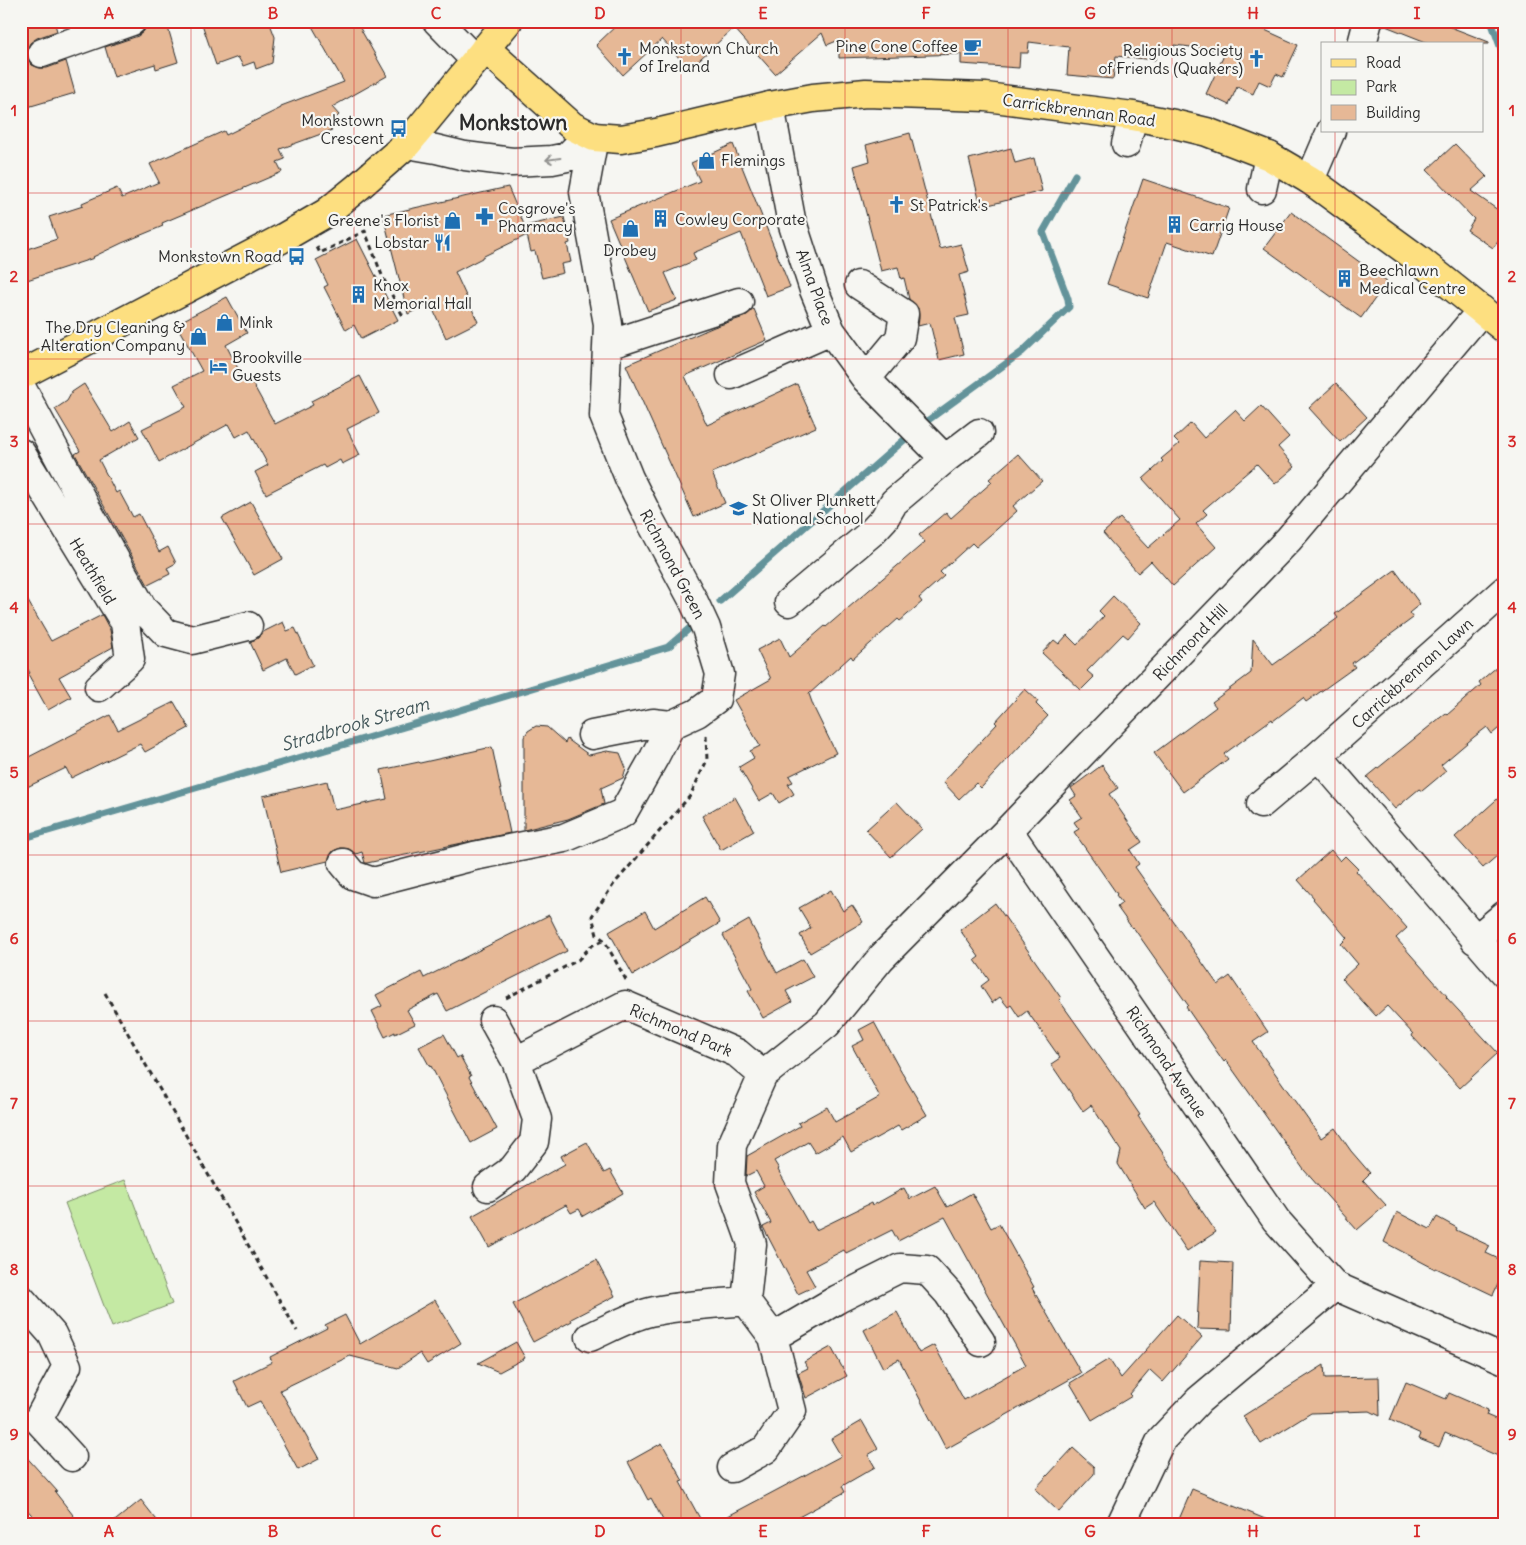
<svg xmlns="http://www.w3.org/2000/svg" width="1526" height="1545" font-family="Delius,sans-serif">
<rect width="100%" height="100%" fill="#f6f6f2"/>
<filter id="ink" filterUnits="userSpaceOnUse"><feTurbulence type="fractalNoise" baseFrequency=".02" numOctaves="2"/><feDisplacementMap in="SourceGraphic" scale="10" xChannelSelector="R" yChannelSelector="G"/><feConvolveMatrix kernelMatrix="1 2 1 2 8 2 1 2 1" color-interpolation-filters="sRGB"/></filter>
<g filter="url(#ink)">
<path fill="#c4e9a3" stroke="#788a67" d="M125,1180L172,1304L112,1327L65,1203Z"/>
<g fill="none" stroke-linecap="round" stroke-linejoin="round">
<path stroke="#63939a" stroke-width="7" d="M1491,21L1505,60
M927,421L1022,352L1069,307L1068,299L1043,232L1075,175
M720,601L904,440
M21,839L421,722L668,647L691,627"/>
</g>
<path fill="#e6b896" stroke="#2b2b2b" d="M21,21H54L57,31L37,38L30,43L27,50V58L32,65L40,68H47L66,61L75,93L21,109V90L25,89L21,72Z
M147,21H166L178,62L156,69L155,64L114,77L105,47L138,36L144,31Z
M201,21H269L275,37L272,63L256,69L254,62L243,66L238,57L216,65Z
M309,21H356L387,76L332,107L339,115L329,124L332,130L280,149L285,159L277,162L282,172L162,223L163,226L122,243L93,257L94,258L21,282V251L57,239L49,217L83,206L82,203L117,188L122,198L159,182L150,164L224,131L226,135L281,108V106L344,82Z
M621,21H784L789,27L795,21H951V23L996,24L997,21H1109L1154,26L1155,21H1245L1298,45L1283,77L1276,74L1270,86L1259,81L1253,94L1237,87L1229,105L1206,94L1226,51L1174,45V54L1156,52L1155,60L1116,56L1113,79L1067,75L1069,47L1029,42L1028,53H1020L1019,68L961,64V54L839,58V40L827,45L822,33L775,74L734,28L689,69L662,39L623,75L596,45Z
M1383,21H1435L1489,42V44H1431L1383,25Z
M910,133L940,249L961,244L969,272L959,275L969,315L955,318L964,354L939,360L930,323L918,326L919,317L918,308L909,299L904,278L901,279L898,267L881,271L854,166L870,161L866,145Z
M733,144L790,287L766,296L741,233L693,253L696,260L665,273L677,300L648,311L609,219L700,181L691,163Z
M1455,144L1487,177L1471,191L1505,215V233L1493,248L1467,230L1474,219L1427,170Z
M1011,148L1015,163L1034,158L1042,191L981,207L969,159Z
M1143,179L1229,208L1212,257L1167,242L1148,298L1107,284Z
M508,187L526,229L525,226L564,217L570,243L567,244L571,262L561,264L563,273L542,278L535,251L531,252L527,235L482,257V258L455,272L478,322L446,338L430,303L408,314L383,215Z
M1291,212L1387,282L1361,318L1264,248Z
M357,239L398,320L361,339L354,325L346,330L324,287L328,285L316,260Z
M227,297L247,333L226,345L243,378L248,375L275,424L313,405L311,401L360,376L379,413L347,429L360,455L342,464L340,460L325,468L323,465L266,494L255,472L268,465L249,430L236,437L229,424L159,462L142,429L186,407L174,385L202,371L176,324Z
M754,309L767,340L685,376L707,425L797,384L816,427L712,473L725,503L694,517L626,365L714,327L744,317Z
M1336,383L1367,417L1340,442L1309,408Z
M84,384L113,432L130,421L139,437L99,460L116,493L119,491L133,517L139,514L159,552L168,547L176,563L167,568L170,574L148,585L75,454L80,451L55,409L67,401L72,392Z
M1261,406L1289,437L1278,447L1295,467L1275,484L1257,464L1203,510L1207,514L1196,524L1216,547L1173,586L1151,561L1138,573L1103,533L1120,518L1148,548L1180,520L1143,479L1163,461L1161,459L1179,444L1174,439L1191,423L1204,438L1235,410L1245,421Z
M1018,454L1042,481L1013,506L1017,511L997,529L976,547L972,543L940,572L944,576L919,598L922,602L900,621L898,619L853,659L851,656L809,694L814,708L836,753L789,776L793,782L788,784L794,794L779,803L773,793L759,801L739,767L754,758L750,751L760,746L734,700L771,679L757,650L780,638L789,657L825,626L826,627L925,542L919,535L946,512L951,518L992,482L989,479Z
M251,502L283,559L254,575L222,518Z
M1395,570L1420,604L1409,613L1413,618L1352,663L1355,667L1306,702L1303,698L1273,721L1272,719L1224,754L1228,759L1183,792L1154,753L1216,707L1212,702L1251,673L1253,639L1273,665L1338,618L1335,614Z
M21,589L51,641L102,615L110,630L113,647L59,677L71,697L48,710L28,674L30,673L21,657Z
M1113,596L1141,623L1128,638L1123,634L1087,671L1094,677L1081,690L1042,653L1054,640L1059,644L1067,635L1077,645L1104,616L1099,611Z
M283,622L287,631L295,628L313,665L295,674L287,658L263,670L250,642L258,638L261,633Z
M1505,660V723L1492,734L1487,727L1474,737L1441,765L1446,771L1422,791L1419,789L1395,809L1367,777L1446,713L1447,715L1481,685L1479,682Z
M1025,689L1038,701L1036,704L1048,716L981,788L976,783L959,799L943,782L997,724L995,722Z
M174,702L189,728L145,752L140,744L71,778L66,768L21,790V761L110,715L118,730Z
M536,726L547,727L565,743L567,739L589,755L607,751L620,753L626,768L623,778L601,788L604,804L568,819L524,830V737L528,731Z
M492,747L510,833L367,863H365L362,852L356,854L349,849L341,848L333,851L328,861L281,872L263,796L327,781L334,810L387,799L381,770L419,762L420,763Z
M1102,765L1118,788L1109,794L1142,842L1130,850L1139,864L1135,867L1218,985L1230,976L1268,1032L1253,1042L1321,1138L1335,1128L1351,1151L1370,1173L1363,1180L1386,1205L1357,1230L1304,1170L1226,1060L1224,1062L1186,1007L1188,1005L1166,974L1133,927L1132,928L1117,907L1122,903L1116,895L1117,894L1074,832L1079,829L1074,822L1082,817L1070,800L1076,796L1071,788Z
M1505,792V849L1483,868L1455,837Z
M735,797L754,831L721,850L702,816Z
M897,802L922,829L891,857L866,830Z
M1331,850L1340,861L1345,856L1358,869L1356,871L1407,928L1396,938L1447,996L1446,997L1498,1053L1460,1088L1412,1036L1413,1034L1387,1006L1376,1016L1342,979L1358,964L1341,944L1347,938L1313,899L1314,898L1298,880Z
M831,890L843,911L852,905L863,922L810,953L800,935L811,928L799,908Z
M705,897L720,923L633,975L609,932L645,911L654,928Z
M995,903L1061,998L1059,1000L1119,1084L1140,1115L1138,1116L1216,1232L1187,1251L1154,1202L1145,1208L1118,1164L1121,1151L1091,1105L1083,1111L1051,1064L1060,1058L1027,1011L1019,1017L1011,1005L1008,1007L1000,997L992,1003L981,986L989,980L975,960L979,957L960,930Z
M549,915L567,951L447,1011L438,994L407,1010L415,1024L395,1034V1032L385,1037L372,1011L382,1006L376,995L421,972L424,978Z
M749,920L777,973L803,959L813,977L786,991L792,1002L763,1018L748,991L752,989L723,935Z
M874,1022L899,1068L927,1115L901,1130L898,1126L851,1152L843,1137L815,1153L808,1142L774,1161L779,1169L778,1170L808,1223L811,1221L816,1230L871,1203L872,1206L904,1188L910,1199L935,1186L947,1207L972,1193L991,1228L999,1224L1034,1287L1032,1288L1081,1373L946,1449L899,1359L883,1368L864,1330L897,1312L919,1353L934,1345L964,1400L1026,1365L945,1217L898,1241L892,1230L846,1253L844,1250L806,1270L815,1286L798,1294L763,1227L771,1223L754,1192L764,1186L756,1171L746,1176L747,1156L800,1126L798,1123L827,1107L835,1122L880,1097L852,1046L864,1040L859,1030Z
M444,1034L457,1058L460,1056L471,1076L469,1077L497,1129L471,1143L431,1066L430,1067L419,1047Z
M587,1142L604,1173L610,1170L623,1193L583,1216L579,1209L571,1213L566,1205L489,1247L472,1216L565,1164L561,1156Z
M1397,1212L1430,1229L1437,1217L1457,1228L1456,1230L1490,1246L1486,1253L1505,1262V1269L1493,1295L1436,1268L1435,1269L1384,1242Z
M596,1260L615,1296L571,1319L572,1321L533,1342L513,1304Z
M1200,1261L1233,1263L1231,1330L1197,1329Z
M435,1300L461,1343L427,1364L420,1353L398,1368L350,1356L280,1390L319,1459L298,1470L260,1401L247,1407L234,1381L272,1362L270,1357L327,1328L325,1325L345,1315L360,1344Z
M1177,1315L1202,1337L1163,1382L1150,1370L1130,1394L1132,1396L1092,1420L1070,1383L1109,1359L1121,1378Z
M516,1342L525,1358L499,1372L478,1363Z
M831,1347L847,1376L806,1398L798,1373L808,1368L804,1362Z
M1324,1365L1325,1378L1379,1377L1380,1416L1370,1411L1311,1413L1261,1444L1243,1416Z
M1406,1382L1446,1399L1449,1393L1488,1410L1486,1415L1505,1423V1459L1445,1433L1439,1447L1419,1439L1421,1434L1390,1420Z
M862,1421L878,1449L868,1455L875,1467L842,1486L845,1492L795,1519L794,1518L784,1524H713L841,1456L831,1439Z
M662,1443L683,1481L680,1482L703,1524H665L651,1498L648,1500L628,1462Z
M1073,1448L1094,1467V1474L1059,1512L1035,1489Z
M21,1451L57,1491L55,1492L80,1524H40L21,1503Z
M1192,1489L1275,1523V1524H1177Z
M141,1500L160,1524H111Z"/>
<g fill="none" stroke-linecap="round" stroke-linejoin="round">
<defs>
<path id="minor" d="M437,21L475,60
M1362,44L1368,21
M42,53L132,21
M770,106L791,219L814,290L831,331L866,379L945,459
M407,144L436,149L465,156L512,162L552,160L567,157L576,148L594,137
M1126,144L1133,116
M1310,180L1331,131
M1262,189L1269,156
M859,285L904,314L900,338L866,379
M608,345L739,302
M731,375L831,331
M21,387L85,506L143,609L166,633L192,640L248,626
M21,453L125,623L130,659L99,687
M1505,590L1318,756L1505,973
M789,602L871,533L884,519L894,502L945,459L979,433
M592,735L653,723L671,725
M1261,804L1318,756
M1008,830L1276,1220L1335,1286L1505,1360
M343,863L353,875L373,882L474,856L564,838L623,813L654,758L671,725L697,713L716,699L720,674L706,628L693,600L650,520L629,478L604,416L608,324L584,192L594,137
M1475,940L1505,915
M493,1020L516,1061
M488,1187L513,1169L534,1142L537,1119L516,1061L625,1005L737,1053L763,1075
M21,1299L52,1334L67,1366L38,1420L72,1457
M590,1337C610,1328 629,1317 650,1312C681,1305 714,1304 746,1301
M981,1342L948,1293L927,1270L900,1268L838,1299L773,1337L746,1301L752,1244L730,1183L732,1145L763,1075L827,1024L881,958L1008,830L1289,539L1482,310
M732,1468L766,1449L792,1411L773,1337
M1121,1524L1161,1440L1199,1400L1335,1286"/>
<path id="major" d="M485,48L572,126L594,137L621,139L656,133L770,106L813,98L866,93L986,97L1133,116L1174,124L1207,132L1269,156L1310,180L1418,259L1505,329
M21,375L281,239L326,213L358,187L407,144L508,21"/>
</defs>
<use href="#minor" stroke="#2b2b2b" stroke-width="31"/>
<use href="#major" stroke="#2b2b2b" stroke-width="31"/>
<path stroke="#2b2b2b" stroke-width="3" stroke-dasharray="5 4" stroke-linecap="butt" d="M317,247L320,253L365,231L383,278L404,318
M626,980L604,940L597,935L592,916L614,884L690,796L707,760L706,735
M105,993L297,1331
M506,998L578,960L591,946L604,940"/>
<use href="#minor" stroke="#f6f6f2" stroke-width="28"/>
<use href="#major" stroke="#fddf80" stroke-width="28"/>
</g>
<defs><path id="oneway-shaft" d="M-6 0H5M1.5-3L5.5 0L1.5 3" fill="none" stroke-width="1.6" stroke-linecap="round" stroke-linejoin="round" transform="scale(1.25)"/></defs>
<use stroke="#90908e" href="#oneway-shaft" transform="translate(553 159) rotate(172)"/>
</g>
<path fill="none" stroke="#d62828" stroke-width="1" stroke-opacity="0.55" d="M191,21V1524M354,21V1524M518,21V1524M681,21V1524M845,21V1524M1008,21V1524M1172,21V1524M1335,21V44M1335,131V1524M21,193H1505M21,359H1505M21,524H1505M21,690H1505M21,855H1505M21,1021H1505M21,1186H1505M21,1352H1505"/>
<defs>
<symbol id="cafe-bare" viewBox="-9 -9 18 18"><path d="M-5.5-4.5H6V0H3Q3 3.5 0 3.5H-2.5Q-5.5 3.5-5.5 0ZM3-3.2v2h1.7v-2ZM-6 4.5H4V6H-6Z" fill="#1f6fb2" stroke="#f6f6f2" stroke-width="2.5" paint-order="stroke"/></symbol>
<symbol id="church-bare" viewBox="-9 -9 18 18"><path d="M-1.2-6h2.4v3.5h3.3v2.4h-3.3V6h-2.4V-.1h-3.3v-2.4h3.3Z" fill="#1f6fb2" stroke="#f6f6f2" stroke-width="2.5" paint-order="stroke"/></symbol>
<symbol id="bus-bare" viewBox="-9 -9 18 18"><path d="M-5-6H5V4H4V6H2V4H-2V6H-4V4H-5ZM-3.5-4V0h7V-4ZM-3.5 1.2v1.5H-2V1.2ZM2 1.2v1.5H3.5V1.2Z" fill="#1f6fb2" stroke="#f6f6f2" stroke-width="2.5" paint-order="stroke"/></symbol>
<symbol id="shop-bare" viewBox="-9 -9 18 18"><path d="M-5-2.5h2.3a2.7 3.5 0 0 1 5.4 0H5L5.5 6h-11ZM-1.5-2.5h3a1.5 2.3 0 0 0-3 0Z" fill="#1f6fb2" stroke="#f6f6f2" stroke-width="2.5" paint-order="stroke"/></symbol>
<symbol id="pharmacy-bare" viewBox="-9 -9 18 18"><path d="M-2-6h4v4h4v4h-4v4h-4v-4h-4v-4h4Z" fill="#1f6fb2" stroke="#f6f6f2" stroke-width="2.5" paint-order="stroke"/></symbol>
<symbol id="building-bare" viewBox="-9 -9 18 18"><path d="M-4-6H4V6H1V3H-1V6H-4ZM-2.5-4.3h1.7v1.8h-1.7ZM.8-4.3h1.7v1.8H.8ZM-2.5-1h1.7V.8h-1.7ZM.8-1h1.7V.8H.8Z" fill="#1f6fb2" stroke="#f6f6f2" stroke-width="2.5" paint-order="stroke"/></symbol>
<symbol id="restaurant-bare" viewBox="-9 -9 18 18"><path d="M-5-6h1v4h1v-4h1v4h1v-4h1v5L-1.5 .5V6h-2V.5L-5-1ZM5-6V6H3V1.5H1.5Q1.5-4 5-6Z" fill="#1f6fb2" stroke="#f6f6f2" stroke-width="2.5" paint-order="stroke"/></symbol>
<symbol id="hotel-bare" viewBox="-9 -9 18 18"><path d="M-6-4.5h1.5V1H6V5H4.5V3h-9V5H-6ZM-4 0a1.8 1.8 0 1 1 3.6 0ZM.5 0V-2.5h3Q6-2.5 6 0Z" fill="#1f6fb2" stroke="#f6f6f2" stroke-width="2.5" paint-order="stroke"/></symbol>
<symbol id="school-bare" viewBox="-9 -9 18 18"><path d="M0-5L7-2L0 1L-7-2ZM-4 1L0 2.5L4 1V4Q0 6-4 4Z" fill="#1f6fb2" stroke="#f6f6f2" stroke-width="2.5" paint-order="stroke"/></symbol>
</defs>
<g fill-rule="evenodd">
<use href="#cafe-bare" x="960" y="34" width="25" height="25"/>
<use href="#church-bare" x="612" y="44" width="25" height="25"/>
<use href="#church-bare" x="1244" y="46" width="25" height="25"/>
<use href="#bus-bare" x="386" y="116" width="25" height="25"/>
<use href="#shop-bare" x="694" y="148" width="25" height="25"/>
<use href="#church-bare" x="884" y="192" width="25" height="25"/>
<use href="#pharmacy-bare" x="472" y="204" width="25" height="25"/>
<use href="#building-bare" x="648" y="206" width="25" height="25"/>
<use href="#shop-bare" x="440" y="208" width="25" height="25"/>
<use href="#building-bare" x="1162" y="212" width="25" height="25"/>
<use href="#shop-bare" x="618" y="216" width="25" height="25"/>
<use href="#restaurant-bare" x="430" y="230" width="25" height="25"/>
<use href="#bus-bare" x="284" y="244" width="25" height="25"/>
<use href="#building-bare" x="1332" y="266" width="25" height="25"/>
<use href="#building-bare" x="346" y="282" width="25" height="25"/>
<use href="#shop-bare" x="212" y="310" width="25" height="25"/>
<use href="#shop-bare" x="186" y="324" width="25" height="25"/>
<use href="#hotel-bare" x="206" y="354" width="25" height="25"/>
<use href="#school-bare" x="726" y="496" width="25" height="25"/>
</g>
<g text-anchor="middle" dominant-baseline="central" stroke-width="4.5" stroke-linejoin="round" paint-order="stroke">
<g font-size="16" fill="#2b2b2b" stroke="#f6f6f2" text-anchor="start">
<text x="958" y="46" text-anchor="end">Pine Cone Coffee</text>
<text x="639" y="48">Monkstown Church<tspan x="639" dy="18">of Ireland</tspan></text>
<text x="1243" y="50" text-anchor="end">Religious Society<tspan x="1243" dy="18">of Friends (Quakers)</tspan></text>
<text x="384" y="120" text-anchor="end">Monkstown<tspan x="384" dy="18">Crescent</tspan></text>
<text x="721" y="160">Flemings</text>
<text x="910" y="205">St Patrick's</text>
<text x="498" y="208">Cosgrove's<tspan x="498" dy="18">Pharmacy</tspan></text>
<text x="675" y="219">Cowley Corporate</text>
<text x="439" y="220" text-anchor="end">Greene's Florist</text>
<text x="1189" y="225">Carrig House</text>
<text x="429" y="242" text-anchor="end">Lobstar</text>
<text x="630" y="250" text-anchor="middle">Drobey</text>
<text x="282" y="256" text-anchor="end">Monkstown Road</text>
<text x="1359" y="270">Beechlawn<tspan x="1359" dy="18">Medical Centre</tspan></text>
<text x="373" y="285">Knox<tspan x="373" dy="18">Memorial Hall</tspan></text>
<text x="239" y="322">Mink</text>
<text x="185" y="327" text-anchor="end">The Dry Cleaning &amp;<tspan x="185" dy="18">Alteration Company</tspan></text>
<text x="232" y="357">Brookville<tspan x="232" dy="18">Guests</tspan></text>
<text x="752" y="500">St Oliver Plunkett<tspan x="752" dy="18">National School</tspan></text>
</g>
<g font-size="16" fill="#2b2b2b" stroke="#f6f6f2">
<text transform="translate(1079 110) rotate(8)">Carrickbrennan Road</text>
<text transform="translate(815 287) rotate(70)">Alma Place</text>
<text transform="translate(673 564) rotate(62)">Richmond Green</text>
<text transform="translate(93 571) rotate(59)">Heathfield</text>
<text transform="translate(1190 642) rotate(-46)">Richmond Hill</text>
<text transform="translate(1412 673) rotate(-42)">Carrickbrennan Lawn</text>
<text transform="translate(681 1030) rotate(23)">Richmond Park</text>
<text transform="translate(1167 1062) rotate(56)">Richmond Avenue</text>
</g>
<g font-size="18" font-style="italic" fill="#425659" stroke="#f6f6f2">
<text transform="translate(355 724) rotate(-16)">Stradbrook Stream</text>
</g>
<g font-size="21" font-weight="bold" fill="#2b2b2b" stroke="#f6f6f2">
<text x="513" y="122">Monkstown</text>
</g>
</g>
<rect width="1526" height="1545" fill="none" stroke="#f6f6f2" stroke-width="55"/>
<rect x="1321" y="42" width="162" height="90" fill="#f6f6f2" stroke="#a5a5a2"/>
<rect x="1331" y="59" width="25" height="8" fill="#fddf80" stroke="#a5a5a2"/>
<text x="1366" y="68" font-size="15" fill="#2b2b2b">Road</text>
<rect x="1331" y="80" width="25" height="15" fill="#c4e9a3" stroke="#a5a5a2"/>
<text x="1366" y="92" font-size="15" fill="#2b2b2b">Park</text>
<rect x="1331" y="105" width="25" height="15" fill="#e6b896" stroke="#a5a5a2"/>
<text x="1366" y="118" font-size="15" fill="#2b2b2b">Building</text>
<rect x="28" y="28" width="1470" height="1490" fill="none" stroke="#d62828" stroke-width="2"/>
<g font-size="16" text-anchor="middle" font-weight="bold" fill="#d62828">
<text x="109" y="19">A</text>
<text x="273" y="19">B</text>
<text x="436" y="19">C</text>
<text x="600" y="19">D</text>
<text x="763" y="19">E</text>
<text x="926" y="19">F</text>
<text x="1090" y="19">G</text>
<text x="1253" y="19">H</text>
<text x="1417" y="19">I</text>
<text x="14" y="116">1</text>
<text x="1512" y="116">1</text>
<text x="14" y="282">2</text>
<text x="1512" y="282">2</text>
<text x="14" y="447">3</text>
<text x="1512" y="447">3</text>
<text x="14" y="613">4</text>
<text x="1512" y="613">4</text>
<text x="14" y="778">5</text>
<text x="1512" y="778">5</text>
<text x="14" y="944">6</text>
<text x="1512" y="944">6</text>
<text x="14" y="1109">7</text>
<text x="1512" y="1109">7</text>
<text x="14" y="1275">8</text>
<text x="1512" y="1275">8</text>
<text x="14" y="1440">9</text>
<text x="1512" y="1440">9</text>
<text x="109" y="1537">A</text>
<text x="273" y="1537">B</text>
<text x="436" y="1537">C</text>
<text x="600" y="1537">D</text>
<text x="763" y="1537">E</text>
<text x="926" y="1537">F</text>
<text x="1090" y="1537">G</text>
<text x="1253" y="1537">H</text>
<text x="1417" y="1537">I</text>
</g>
</svg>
